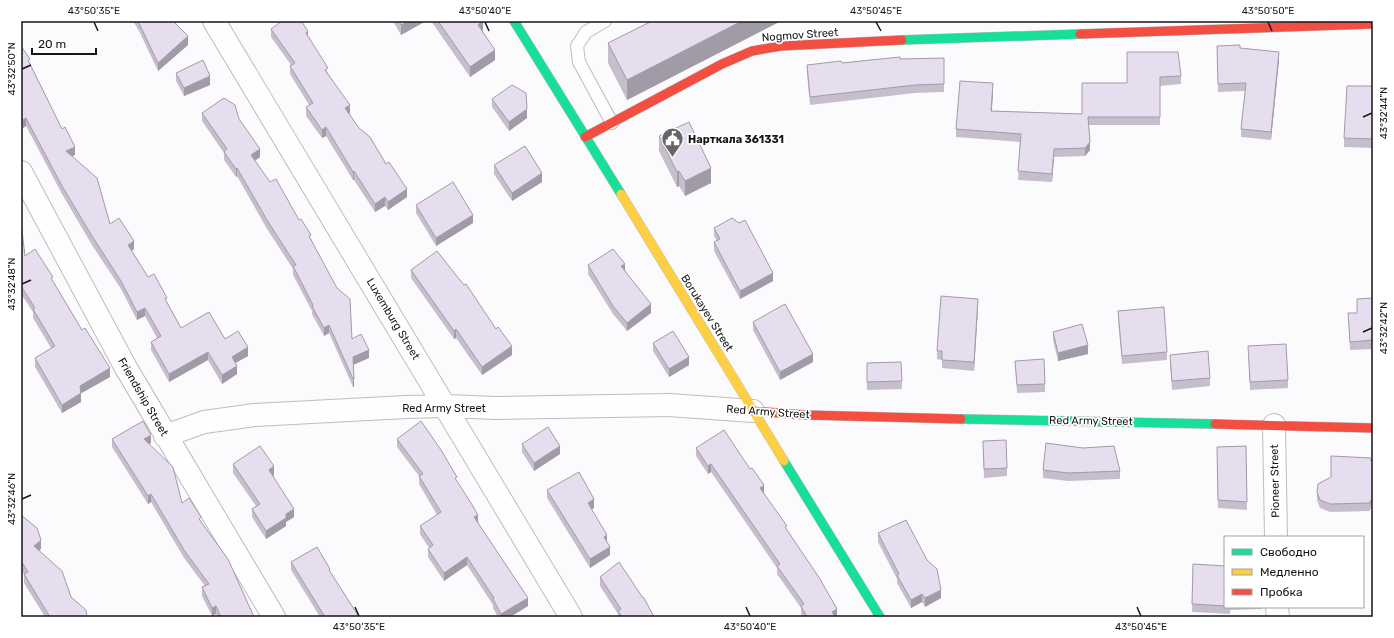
<svg xmlns="http://www.w3.org/2000/svg" width="1394" height="638" font-family="Rubik,sans-serif">
<rect width="100%" height="100%" fill="#fbfbfd"/>
<g fill="none" stroke-linecap="round" stroke-linejoin="round">
<defs>
<path id="lane" d="M605,21L586,32L577,46L579,62L612,123"/>
<path id="street" d="M214,21L571,617
M21,172L126,368L274,617
M1274,425L1276,537
M165,436L204,422L255,415L406,407L446,406L496,408L669,405L753,411
M1277,607L1278,617"/>
<path id="fast" d="M514,21L621,194
M902,40L1080,34
M961,419L1215,424
M784,461L880,617"/>
<path id="slow" d="M621,194L784,461"/>
<path id="jam" d="M1080,34L1373,24
M585,137L722,64L752,51L781,46L902,40
M753,411L806,415L961,419
M1215,424L1373,428"/>
</defs>
<use href="#lane" stroke="#bdbdbe" stroke-width="14"/>
<use href="#street" stroke="#bdbdbe" stroke-width="24"/>
<use href="#fast" stroke="#bdbdbe" stroke-width="10"/>
<use href="#slow" stroke="#bdbdbe" stroke-width="10"/>
<use href="#jam" stroke="#bdbdbe" stroke-width="10"/>
<use href="#lane" stroke="#fefeff" stroke-width="12"/>
<use href="#street" stroke="#fefeff" stroke-width="22"/>
<use href="#fast" stroke="#16e098" stroke-width="9"/>
<use href="#slow" stroke="#ffcf43" stroke-width="9"/>
<use href="#jam" stroke="#f24e42" stroke-width="9"/>
</g>
<path fill="#c6becd" d="M133,21H173L188,45L158,71L139,31Z
M393,21H426L401,35Z
M431,21H482L483,31L495,60L470,77Z
M652,21H781L627,100L608,63V43Z
M271,29L308,37L328,73L350,113L349,114L359,128L386,164L407,197L388,210L385,206L375,212L354,180H353L326,136L322,138L306,116V107L309,105L290,74V66L291,65L271,37Z
M21,46L75,155L72,156L110,224L134,249L132,251L148,277L167,302L181,328L225,339L248,356L235,363L237,374L222,384L208,360L169,382L151,350V342L157,338L145,316L137,320L121,289L92,245L62,194L26,126L23,128L21,124Z
M1217,46L1240,48L1279,60L1271,140L1241,137V129L1245,91L1218,92Z
M1127,52L1181,76V84L1160,86V125H1089L1090,150L1085,156L1054,157L1052,182L1018,180L1020,142L956,137V129L993,92L992,111L1082,114L1127,83Z
M944,58V92L915,93L810,105L807,73V65L842,63L900,59Z
M176,73L210,85L184,96L176,81Z
M1373,86V148L1344,147V138Z
M492,99L527,118L509,131L492,107Z
M202,113L239,119L260,157L255,161L270,182L299,220L311,239L352,339L369,358L353,365L354,387H353L329,333L324,336L312,314V311L293,275V269L267,229L237,176L236,177L224,160V153L202,121Z
M659,136L711,183L685,196L679,186L677,187L659,151Z
M494,165L542,182L512,201L494,174Z
M416,205L473,223L436,246L416,213Z
M21,222L25,256L53,282L110,377L81,393V402L62,413L35,367V358L51,348L33,318V312L21,294Z
M739,223L773,281L740,299L714,251V242L717,241L714,236V228Z
M588,265L625,270L651,313L627,331L613,314L588,274Z
M411,270L496,329L512,355L482,375L456,338L454,339L411,278Z
M1373,298V349L1350,350L1348,313H1357V299Z
M978,307L974,371L942,368V360L937,359V351Z
M1118,311L1167,352V360L1122,364L1118,319Z
M753,322L813,362L780,380L753,330Z
M1053,332L1088,354L1058,361L1053,340Z
M653,343L689,365L669,377L653,351Z
M1248,346L1288,380V388L1250,390Z
M1170,355L1210,378V386L1172,390L1170,363Z
M1015,361L1045,384V392L1017,393Z
M901,362L902,389L867,390V363Z
M112,439L151,443L149,444L182,503L201,522L254,617H217L216,614L212,616L202,596V587L205,586L184,558L151,502L148,504L112,447Z
M397,439L457,482L478,522L528,606L510,617H498L493,608V605L467,565L444,581L428,557V549L429,548L420,534V526L437,515L419,484V476L397,447Z
M522,444L560,454L534,471L522,452Z
M1246,446L1247,510L1218,508L1217,447Z
M696,448L764,493L787,530L837,617H802L801,614V608L777,574V568L711,472L708,474L696,456Z
M983,449L1007,468V476L984,478Z
M1371,461H1373V509H1370V511L1330,512L1320,508L1317,500V492Z
M233,464L274,475H273L294,517L286,522V526L266,539L252,517V509L256,506L233,473Z
M1043,470L1120,471V479L1068,481L1043,478Z
M547,490L594,508L592,509L610,555L590,568L547,498Z
M21,515L41,549L39,550L71,597L87,617H45L24,583V574L21,569Z
M878,533L941,598L925,607L922,602L911,608L897,583V579L878,542Z
M291,562L330,572L359,617H320L291,570Z
M1193,564L1225,566V607H1262V609L1230,610V614L1192,612Z
M600,577L654,617H618V614L600,586Z"/>
<path fill="#a19ba7" d="M409,21H426L401,35V25Z
M483,21V31L478,25Z
M742,21H781L627,100V80Z
M308,31V39L306,33Z
M188,36V45L158,71V63Z
M495,50V60L470,77V67Z
M1279,52V60L1271,140V132Z
M210,76V85L184,96V88Z
M993,83V92L991,119V111Z
M350,105V113L345,117V108Z
M527,109V118L509,131V122Z
M26,118V126L23,128V120Z
M326,127V136L322,138V130Z
M1090,142V150L1085,156V148Z
M75,147V155L66,159V151Z
M260,149V157L251,163V155Z
M1054,149V157L1052,182V174Z
M237,168V176L236,177V169Z
M711,168V183L685,196V181Z
M354,171V180H353V172Z
M679,171V186L677,187V172Z
M542,173V182L512,201V193Z
M407,189V197L388,210V202Z
M385,197V206L375,212V204Z
M473,215V223L436,246V238Z
M134,241V249L128,254V245Z
M625,264V272L621,266Z
M773,273V281L740,299V291Z
M978,299V307L974,371V362Z
M651,304V313L627,331V323Z
M145,308V316L137,320V312Z
M329,325V333L324,336V328Z
M456,329V338L454,339V331Z
M1088,345V354L1058,361V353Z
M512,346V355L482,375V367Z
M248,347V356L232,365V357Z
M369,350V358L353,365V357Z
M208,352V360L169,382V374Z
M813,354V362L780,380V372Z
M689,357V365L669,377V369Z
M237,366V374L222,384V375Z
M110,368V377L80,394V386Z
M353,379H354V387H353Z
M81,393V402L62,413V405Z
M151,435V443L144,447V439Z
M560,446V454L534,471V463Z
M711,464V472L708,474V466Z
M274,466V475L269,478V470Z
M764,485V493L760,496V488Z
M151,494V502L148,504V496Z
M594,499V508L588,511V503Z
M294,509V517L286,522V526L266,539V531L286,514Z
M478,515V524L474,517Z
M607,535V543L604,537Z
M41,540V549L34,554V546Z
M610,547V555L590,568V559Z
M467,557V565L444,581V573Z
M941,590V598L925,607V598Z
M922,594V602L911,608V600Z
M528,598V606L510,617H501V614Z
M216,606V614L212,616V608Z
M837,609V617H832V612Z"/>
<path fill="#e6ddee" stroke="#a19ba7" d="M138,21H173L188,36L158,63Z
M282,21H301L308,31L306,33L328,68L325,70L350,105L345,108L359,128L370,137L386,164L389,162L407,189L388,202L385,197L375,204L354,171L353,172L326,127L322,130L306,107L313,103L290,66L295,63L271,29Z
M399,21H409L401,25Z
M438,21H482L478,25L495,50L470,67Z
M652,21H742L627,80L608,43Z
M1240,45V48L1279,52L1271,132L1241,129L1246,83L1218,84L1217,46Z
M21,46L30,59L28,60L62,129L65,127L75,147L66,151L97,178L110,224L119,218L134,241L128,245L148,277L154,274L167,298L165,299L181,328L209,312L225,339L238,331L248,347L232,357L237,366L222,375L208,352L169,374L151,342L161,336L145,308L137,312L121,281L92,236L62,186L26,118L23,120L21,116Z
M1127,52H1178L1181,76L1160,77V117H1088L1090,142L1085,148L1054,149L1052,174L1018,171L1021,134L956,129L960,81L993,83L991,111L1082,114V83H1127Z
M900,57V59L944,58V84L915,85L810,97L807,65L841,61L842,63Z
M203,60L210,76L184,88L176,73Z
M512,85L526,93L527,109L509,122L492,99Z
M1347,86H1373V139L1344,138Z
M224,98L235,105L239,119L260,149L251,155L270,182L276,179L299,220L301,219L311,235L309,236L337,288L350,299L352,339L361,334L369,350L353,357L354,379H353L329,325L324,328L312,306L313,305L293,266L296,265L267,220L237,168L236,169L224,152L227,149L202,113Z
M689,122L711,168L685,181L679,171L677,172L659,136Z
M525,146L542,173L512,193L494,165Z
M453,182L473,215L436,238L416,205Z
M732,218L739,223L745,220L773,273L740,291L714,242L720,239L714,228Z
M21,222L25,256L35,249L53,277L51,278L82,330L85,328L110,368L80,386L81,393L62,405L35,358L55,346L33,309L35,308L21,286Z
M613,249L625,264L621,266L651,304L627,323L613,306L588,265Z
M437,251L464,285L466,284L496,329L498,327L512,346L482,367L456,329L454,331L411,270Z
M941,296L978,299L974,362L942,360V351H937Z
M1373,298V340L1350,342L1348,313H1357V299Z
M785,304L813,354L780,372L753,322Z
M1164,307L1167,352L1122,356L1118,311Z
M1082,324L1088,345L1058,353L1053,332Z
M673,331L689,357L669,369L653,343Z
M1286,344L1288,380L1250,382L1248,346Z
M1208,351L1210,378L1172,381L1170,355Z
M1044,359L1045,384L1017,385L1015,361Z
M901,362L902,381L867,382V363Z
M143,421L151,435L144,439L173,467L182,503L189,498L201,517L199,519L228,559L254,617H221L216,606L212,608L202,587L209,584L184,550L151,494L148,496L112,439Z
M421,421L441,450L457,477L455,478L471,503L478,515L474,517L528,598L501,614L493,599L494,598L467,557L444,573L428,549L433,545L420,526L441,512L419,476L423,474L397,439Z
M548,427L560,446L534,463L522,444Z
M724,430L750,469L752,468L764,485L760,488L787,526L785,527L820,579L837,609L832,612L835,617H807L801,606L804,604L777,566L780,564L711,464L708,466L696,448Z
M1006,440L1007,468L984,469L983,441Z
M1046,443L1083,448L1114,446L1120,471L1068,473L1043,470Z
M260,446L274,466L269,470L294,509L286,514V518L266,531L252,509L260,504L233,464Z
M1246,446L1247,502L1218,500L1217,447Z
M1331,456L1371,458V461H1373V501H1370V503L1330,504L1320,500L1317,492L1318,484L1331,477Z
M579,472L594,499L588,503L607,535L604,537L610,547L590,559L547,490Z
M21,515L37,528L41,540L34,546L62,571L71,597L86,610L87,617H50L24,574L28,572L21,561Z
M906,520L927,560L937,569L941,590L925,598L922,594L911,600L897,575L899,574L878,533Z
M317,547L330,569L329,570L359,617H325L291,562Z
M619,562L643,598H644L654,617H622L618,611L621,609L600,577Z
M1193,564L1225,566V606L1192,604Z"/>
<path fill="none" stroke="#161618" stroke-width="1.5" d="M94,22L98,31M485,22L489,31M876,22L881,31M1268,22L1272,31M22,69L31,65M1363,117L1372,113M22,284L31,280M1363,332L1372,328M22,499L31,495M355,607L359,616M746,607L750,616M1137,607L1141,616"/>
<defs>
<symbol id="civic-pin" viewBox="-11 -11 22 30"><path d="M0 17L-7.5 6A9.5 9.5 0 1 1 7.5 6Z" fill="#666668" stroke="#fff"/><path d="M-.6-6.5H3V-4.5H.6V-3L4-1V1h2V6H-6V1h2V-1L-.6-3ZM-1.2 2.5V6h2.4V2.5Z" fill="#fff"/></symbol>
</defs>
<g fill-rule="evenodd">
<use href="#civic-pin" x="660" y="126" width="25" height="34"/>
</g>
<g text-anchor="middle" dominant-baseline="central" stroke-width="3.5" stroke-linejoin="round" paint-order="stroke">
<g font-size="11" fill="#161618" stroke="#fff">
<text transform="translate(800 35) rotate(-4)">Nogmov Street</text>
<text transform="translate(707 313) rotate(58)">Borukayev Street</text>
<text transform="translate(393 319) rotate(59)">Luxemburg Street</text>
<text transform="translate(143 397) rotate(60)">Friendship Street</text>
<text x="444" y="408">Red Army Street</text>
<text transform="translate(768 412) rotate(4)">Red Army Street</text>
<text transform="translate(1091 421) rotate(1)">Red Army Street</text>
<text transform="translate(1275 481) rotate(-91)">Pioneer Street</text>
</g>
<g font-size="11" font-weight="bold" fill="#161618" stroke="#fff" text-anchor="start">
<text x="688" y="139">Нарткала 361331</text>
</g>
</g>
<rect width="1394" height="638" fill="none" stroke="#ffffff" stroke-width="44"/>
<rect x="1224" y="536" width="140" height="72" fill="#ffffff" stroke="#a2a2a3"/>
<rect x="1232" y="549" width="20" height="6" fill="#16e098" stroke="#a2a2a3"/>
<text x="1260" y="556" font-size="12" fill="#161618">Свободно</text>
<rect x="1232" y="569" width="20" height="6" fill="#ffcf43" stroke="#a2a2a3"/>
<text x="1260" y="576" font-size="12" fill="#161618">Медленно</text>
<rect x="1232" y="589" width="20" height="6" fill="#f24e42" stroke="#a2a2a3"/>
<text x="1260" y="596" font-size="12" fill="#161618">Пробка</text>
<path d="M32 48v6h64v-6" fill="none" stroke="#161618" stroke-width="2"/>
<text x="38" y="48" font-size="12" fill="#161618" stroke="#ffffff" stroke-width="3" paint-order="stroke">20 m</text>
<rect x="22" y="22" width="1350" height="594" fill="none" stroke="#161618" stroke-width="1.5"/>
<g font-size="10" text-anchor="middle" fill="#161618">
<text x="94" y="14">43°50'35"E</text>
<text x="485" y="14">43°50'40"E</text>
<text x="876" y="14">43°50'45"E</text>
<text x="1268" y="14">43°50'50"E</text>
<text transform="translate(11 69) rotate(-90)" y="4">43°32'50"N</text>
<text transform="translate(1383 113) rotate(-90)" y="4">43°32'44"N</text>
<text transform="translate(11 284) rotate(-90)" y="4">43°32'48"N</text>
<text transform="translate(1383 328) rotate(-90)" y="4">43°32'42"N</text>
<text transform="translate(11 499) rotate(-90)" y="4">43°32'46"N</text>
<text x="359" y="630">43°50'35"E</text>
<text x="750" y="630">43°50'40"E</text>
<text x="1141" y="630">43°50'45"E</text>
</g>
</svg>
